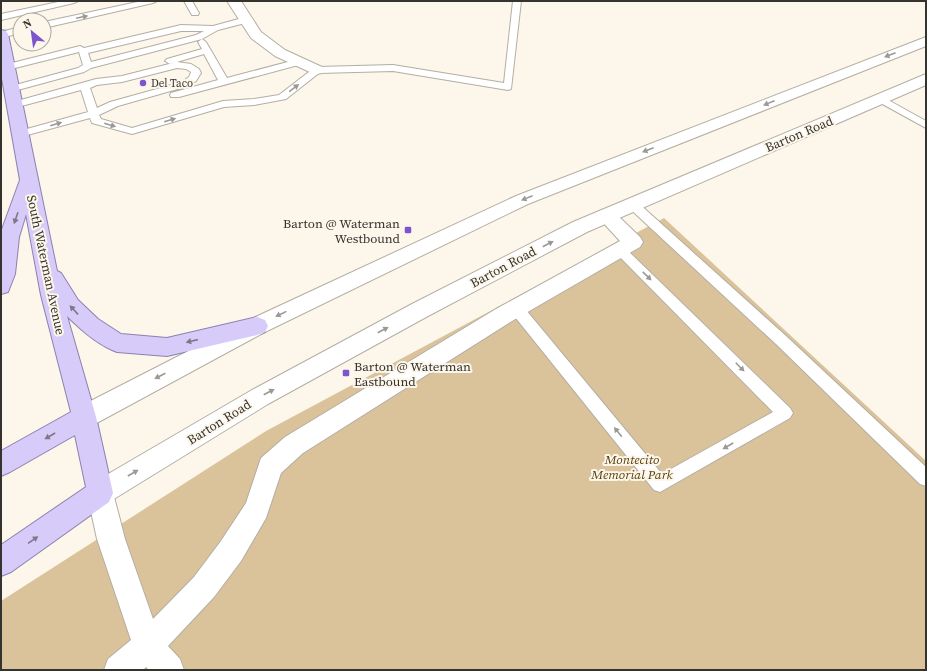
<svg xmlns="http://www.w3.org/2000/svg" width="927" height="671" font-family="'Source Serif 4',serif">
<rect width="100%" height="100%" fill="#fcf6eb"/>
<path fill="#dac39b" d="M664,218L926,461V670H1V601L266,431Z"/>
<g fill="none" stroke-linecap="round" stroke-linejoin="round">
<defs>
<path id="lane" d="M63,1H78L74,3L1,20V14Z
M142,1H157L153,3L44,28V22Z
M184,1H192L199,13L198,15H192Z
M513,1H521L511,89L508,90L393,71L319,73L286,99L254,105L224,107L132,134L92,123L90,118L20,137L15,134L16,132L88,112L81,90L14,108L10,107L9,105L10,103L96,79L122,76L177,62L191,64L199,69L201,73L196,81L188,86L118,106L99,115L101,119L132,128L223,101L254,99L279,95L314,68L317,67L393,65L504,83ZM177,68L186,69L191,72L189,77L182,82L110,102L97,108L90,88L97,85L122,82Z
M246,17L249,18L250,20L249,22L218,30L202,39L91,68L84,72L14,91L11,92L6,89L8,87L78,68L83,65L79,52L7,70L2,67L4,65L80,46L84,48L181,25L213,26ZM181,31H204L196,35L91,62L88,53Z
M20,27V33L1,38V32Z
M202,39L206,42L227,78L299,59L304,62L302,64L179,97H171L170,95L171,93L218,80L204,54L170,64L165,61L167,59L202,49L198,42Z
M881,96L926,121V128L877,101L876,99L877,97Z
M632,200L636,201L786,336L926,467V486L920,484L776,344L628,207L626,204L628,201Z
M619,244L623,246L790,408L793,413L790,418L660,492L654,490L511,312L509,308L511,304L516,303L521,304L662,474L773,412L615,252L613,249L615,246Z"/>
<path id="street" d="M227,1H241L261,32L285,50L322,67L324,70L322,73L317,74L312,73L275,56L251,38Z
M606,210L613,211L640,237L643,242L640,247L512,321L303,453L281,473L266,518L241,561L214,597L168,646L180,659L184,670H149L146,667L143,670H104L108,659L131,640L97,539L87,493L91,484L100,480L109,484L113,493L125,539L153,619L194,577L221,541L246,503L261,458L285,437L496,309L620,241L597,216L599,211Z"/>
<path id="secondary" d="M926,37V46L528,204L265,332L93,425L84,428L75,425L72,417L75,409L249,320L516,196Z
M926,74V85L587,232L428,316L268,404L109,502L100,506L91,502L87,493L91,484L252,390L412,304L573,222Z"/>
<path id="primary" d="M1,30L6,31L8,34L57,271L61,273L78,300L98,319L121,334L167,338L257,317L265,320L268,326L265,332L257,335L167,356L117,352C98,345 81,330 67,316L96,417L113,493L109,502L11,572L1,576V545L86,487L75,435L10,472L1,476V451L71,412L41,295L26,214L19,237L15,274L8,292L1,294V232L20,180L1,73Z"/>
</defs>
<use href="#lane" stroke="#b4aea3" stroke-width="2"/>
<use href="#street" stroke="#b4aea3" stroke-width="2"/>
<use href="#secondary" stroke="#b4aea3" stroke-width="2"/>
<use href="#primary" stroke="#8d80af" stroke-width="2"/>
<use href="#lane" fill="#fff" fill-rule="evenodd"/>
<use href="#street" fill="#fff" fill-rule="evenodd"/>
<use href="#secondary" fill="#fff" fill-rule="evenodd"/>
<use href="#primary" fill="#d7cbf9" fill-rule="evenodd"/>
</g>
<defs><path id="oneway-solid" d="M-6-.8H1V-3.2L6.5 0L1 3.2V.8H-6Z"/></defs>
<g fill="#9a9996">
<use href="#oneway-solid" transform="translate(82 17) rotate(-12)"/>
<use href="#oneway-solid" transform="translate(890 55) rotate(159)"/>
<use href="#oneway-solid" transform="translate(294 88) rotate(-37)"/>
<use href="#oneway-solid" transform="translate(769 103) rotate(158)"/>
<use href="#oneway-solid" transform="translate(170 120) rotate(-16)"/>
<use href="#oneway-solid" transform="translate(56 124) rotate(-16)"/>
<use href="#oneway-solid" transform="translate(110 125) rotate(16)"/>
<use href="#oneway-solid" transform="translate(648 150) rotate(159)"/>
<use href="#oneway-solid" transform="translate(527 198) rotate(158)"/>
<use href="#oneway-solid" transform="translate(548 244) rotate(-28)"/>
<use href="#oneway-solid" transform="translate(647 276) rotate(44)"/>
<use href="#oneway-solid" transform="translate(281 314) rotate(154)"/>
<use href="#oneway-solid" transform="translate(383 330) rotate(-28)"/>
<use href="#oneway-solid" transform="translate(740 367) rotate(45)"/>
<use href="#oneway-solid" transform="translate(160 376) rotate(153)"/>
<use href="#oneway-solid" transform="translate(269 392) rotate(-28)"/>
<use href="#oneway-solid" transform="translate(618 432) rotate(-129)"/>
<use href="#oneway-solid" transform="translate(728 446) rotate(150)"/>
<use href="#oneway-solid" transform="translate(133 473) rotate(-30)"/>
</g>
<g fill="#7e7789">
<use href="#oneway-solid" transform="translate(16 218) rotate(109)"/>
<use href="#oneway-solid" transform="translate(74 310) rotate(-133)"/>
<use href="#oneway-solid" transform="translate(192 341) rotate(167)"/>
<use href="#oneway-solid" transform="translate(50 436) rotate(150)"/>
<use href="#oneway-solid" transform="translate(33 540) rotate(-35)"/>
</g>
<g fill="#7e54cd" stroke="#fcf6eb" stroke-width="1.5">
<circle cx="143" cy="83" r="4"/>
<rect x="404" y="226" width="8" height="8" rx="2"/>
<rect x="342" y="369" width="8" height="8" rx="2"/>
</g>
<g text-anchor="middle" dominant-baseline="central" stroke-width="4" stroke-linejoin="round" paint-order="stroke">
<g font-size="11" fill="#35332e" stroke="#fcf6eb" text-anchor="start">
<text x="151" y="83">Del Taco</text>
</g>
<g font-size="13" fill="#35332e" stroke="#fcf6eb">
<text transform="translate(799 134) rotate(-23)">Barton Road</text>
<text transform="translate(46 265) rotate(78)">South Waterman Avenue</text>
<text transform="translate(503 267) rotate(-28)">Barton Road</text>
<text transform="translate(219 422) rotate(-32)">Barton Road</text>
</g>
<g font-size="13" fill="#35332e" stroke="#fcf6eb" text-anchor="end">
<text x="400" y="223">Barton @ Waterman<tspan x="400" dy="15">Westbound</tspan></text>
<text x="354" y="366" text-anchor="start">Barton @ Waterman<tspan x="354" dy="15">Eastbound</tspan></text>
</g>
<g font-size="13" font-style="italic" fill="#583f0a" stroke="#fcf6eb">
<text x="632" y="459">Montecito<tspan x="632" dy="15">Memorial Park</tspan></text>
</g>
</g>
<rect width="927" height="671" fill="none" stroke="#35332e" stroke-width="4"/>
<g transform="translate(32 32) rotate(331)"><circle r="19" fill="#fcf6eb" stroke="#aca89f"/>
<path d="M0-3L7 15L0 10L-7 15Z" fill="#7e54cd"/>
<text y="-6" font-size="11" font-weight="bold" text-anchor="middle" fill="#35332e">N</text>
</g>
</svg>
